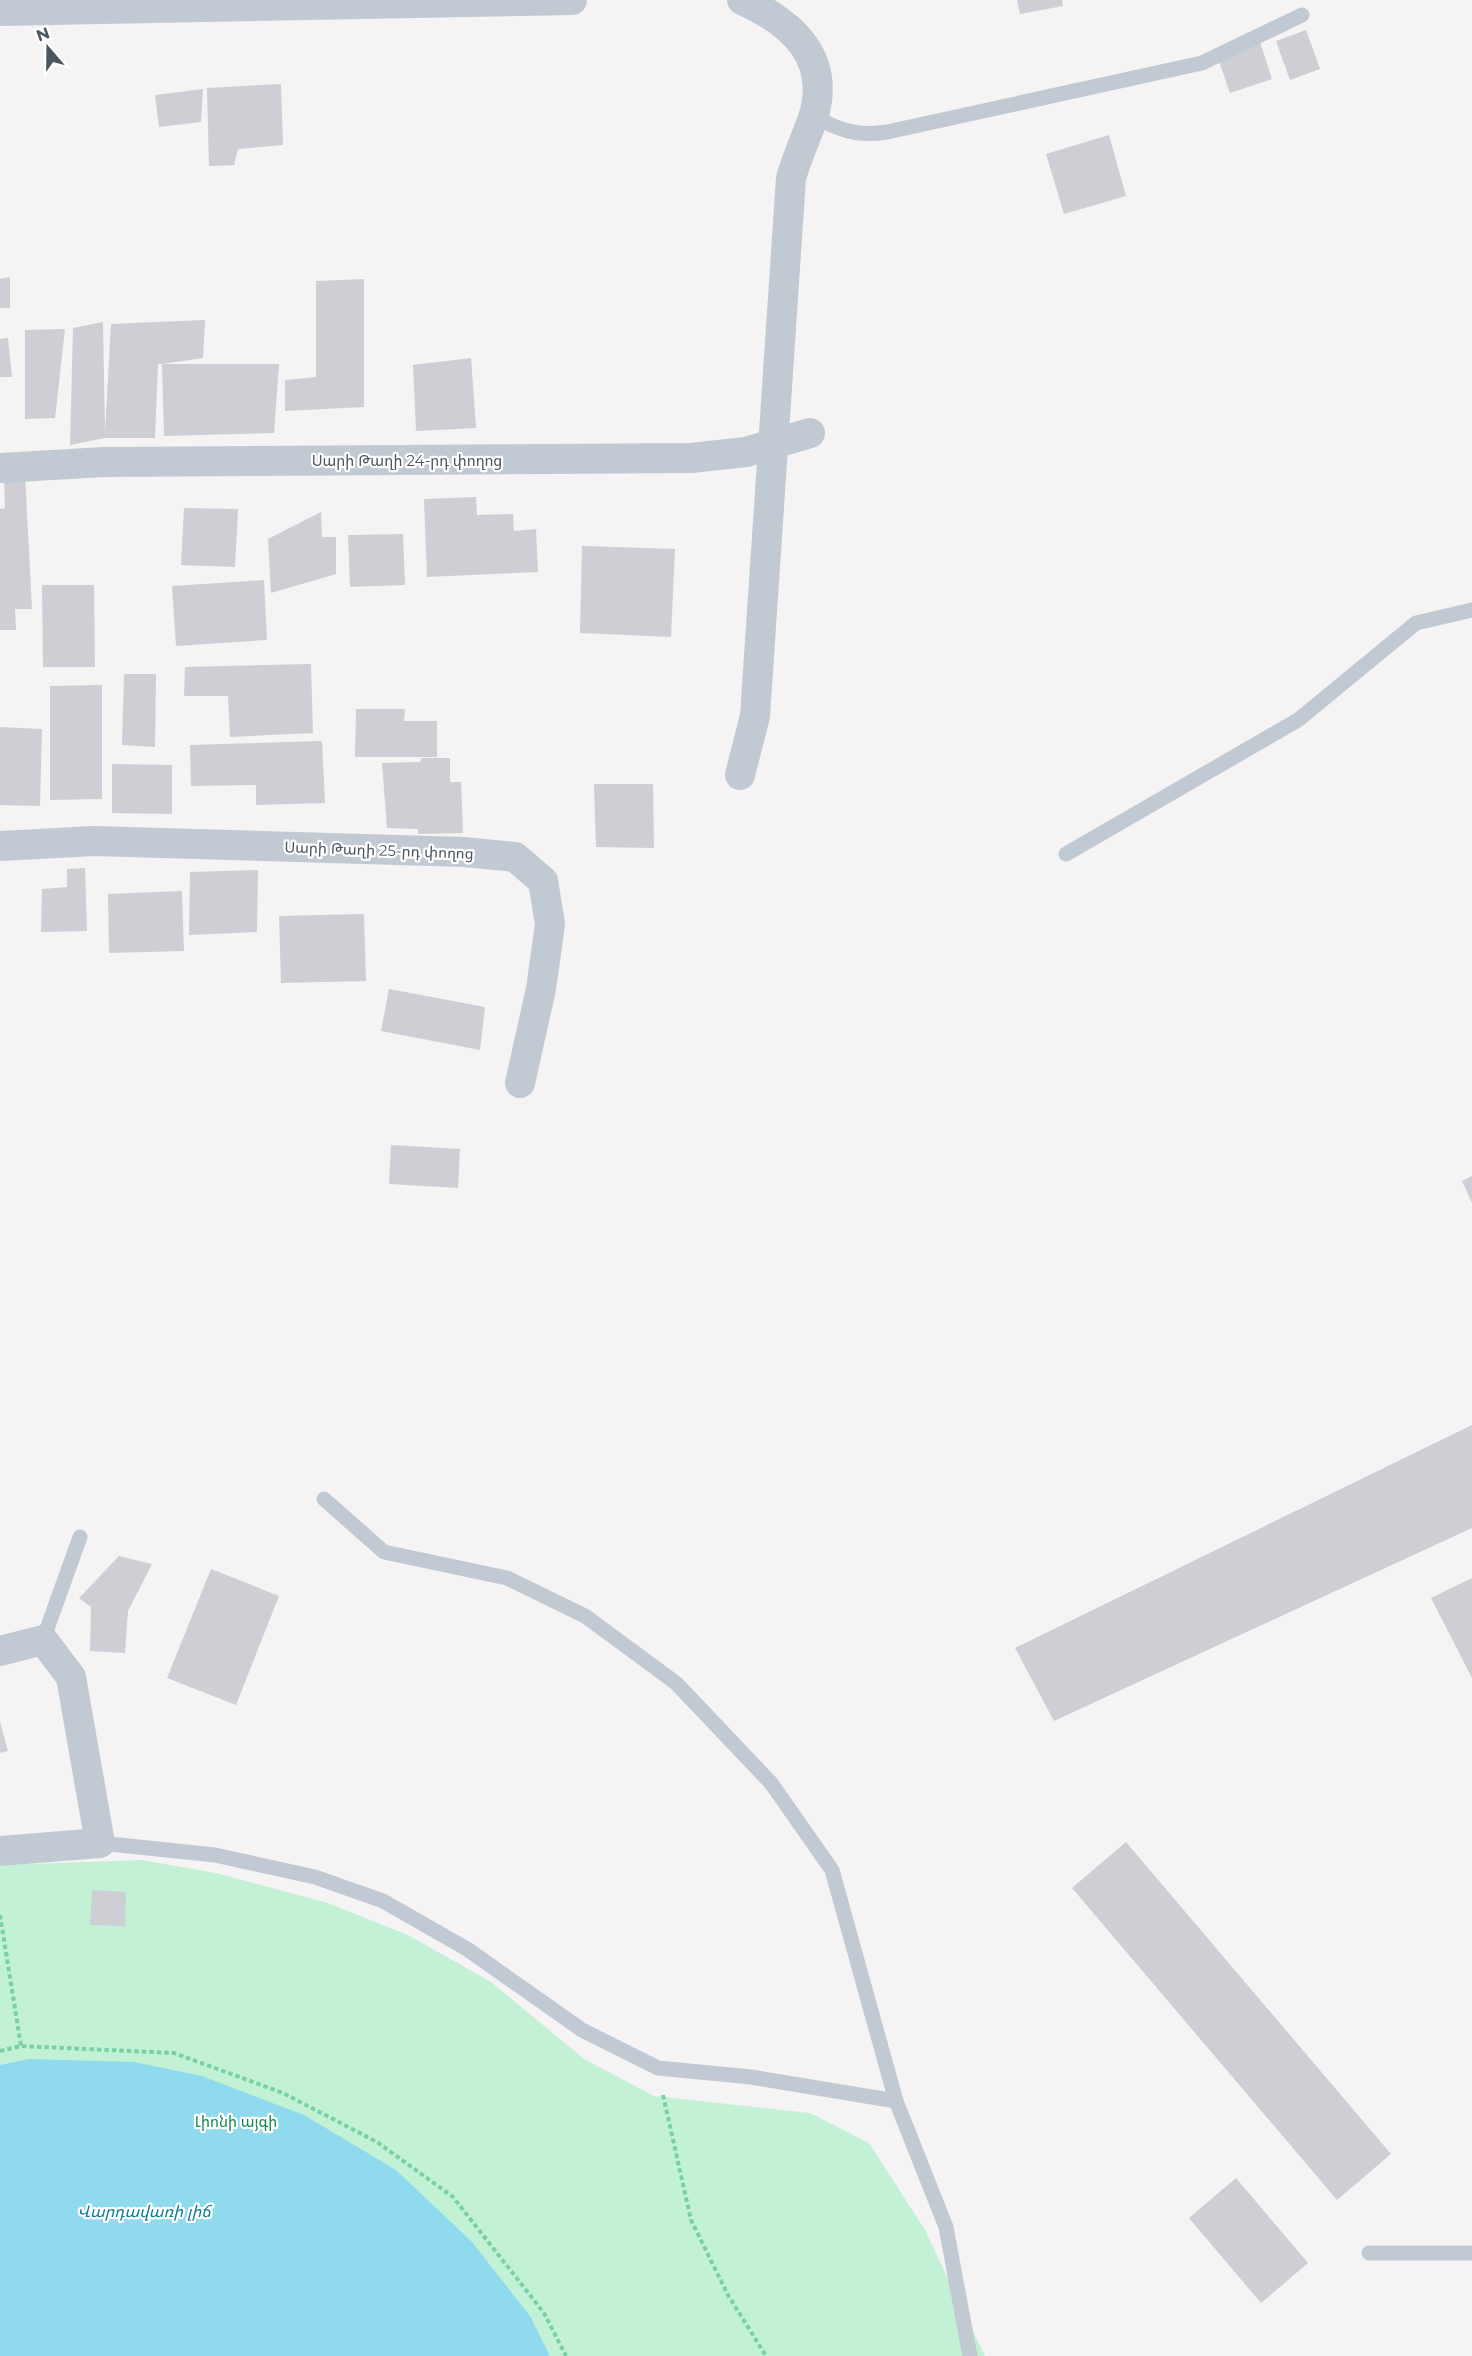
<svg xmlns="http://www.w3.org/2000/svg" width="1472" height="2356" font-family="Montserrat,'Noto Sans Armenian',sans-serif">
<rect width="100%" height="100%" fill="#f5f3f3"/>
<path fill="#c3f1d5" d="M141,1860L216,1873L328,1903L408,1935L491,1982L584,2059L654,2096L810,2113L869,2143L925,2230L985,2356H0V1865Z"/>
<path fill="#90daee" d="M29,2059L134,2062L202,2076L304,2115L396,2170L472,2242L530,2316L550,2356H0V2065Z"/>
<path fill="#cdcfd5" d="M1017,0H1062L1063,6L1020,14Z
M1306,30L1320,69L1290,80L1276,41Z
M1258,36L1272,79L1230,93L1215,50Z
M281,84L283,145L238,149L234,165L209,166L207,88Z
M203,89L201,122L159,127L155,95Z
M1109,135L1126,196L1064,214L1046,154Z
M10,277V308H0V279Z
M364,279V407L285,411V380L316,377V281Z
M205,320L203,358L162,364H279L274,433L164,436L162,364H158L155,438H105L70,445L73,328L103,322L105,432L111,324Z
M65,329L55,418L25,419V330Z
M8,338L12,377H0V339Z
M471,358L476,428L416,431L413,365Z
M25,474L32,609H15L16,630H0V509L5,508L4,475Z
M476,497L477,515L513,514L514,531L536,529L538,572L427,577L424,499Z
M184,508L238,509L235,567L181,565Z
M321,512L322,537H336V574L271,593L268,539Z
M403,534L405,585L350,587L348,535Z
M582,546L675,549L671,637L580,633Z
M264,580L267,640L176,646L172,586Z
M42,585H94L95,667H43Z
M311,664L313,733L230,737L228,696H184L185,667Z
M124,674H156L155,747L122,745Z
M102,685V799L50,800V686Z
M356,709H405L404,721H437V757H355Z
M0,727L42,729L40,806L0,805Z
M322,741L325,803L256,805V785L191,786L190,745Z
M422,758H450V782H461L463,833L418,834V829L387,828L382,763L420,762Z
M112,764L172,765V814L112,813Z
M594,784H653L654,848L596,847Z
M85,868L87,931L41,932L42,889L67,887V869Z
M258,870L257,932L189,935L190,872Z
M182,891L184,951L109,953L108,894Z
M364,914L366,981L281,983L279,916Z
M389,989L485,1007L480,1050L381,1031Z
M391,1145L460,1149L458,1188L389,1184Z
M1472,1176V1203L1462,1181Z
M1472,1425V1528L1054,1721L1015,1648Z
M119,1556L152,1564L128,1611L125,1653L90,1651L91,1607L79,1598Z
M211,1569L279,1596L236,1705L167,1678Z
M1472,1578V1678L1431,1598Z
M0,1722L8,1751L0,1753Z
M1126,1842L1391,2154L1337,2200L1072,1888Z
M92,1890L126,1892L125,1926L90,1925Z
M1236,2178L1308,2263L1261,2303L1189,2218Z"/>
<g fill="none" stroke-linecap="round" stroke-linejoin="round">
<path stroke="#7ad0a6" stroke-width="4" stroke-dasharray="4.5 3" stroke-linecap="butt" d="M0,1915L21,2046
M0,2051L21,2046L174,2053L283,2093L377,2142L453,2197L544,2313L566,2356
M663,2095L691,2220L728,2295L766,2356"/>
<path stroke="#c1cad2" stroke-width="15" d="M813,116C839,130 858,137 887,132L1202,63L1302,15
M1066,854L1298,720L1416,623L1472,610
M43,1640L80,1537
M100,1843L215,1855L315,1877L383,1901L467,1949L582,2030L658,2068L751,2077L896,2101L832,1870L771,1783L676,1683L585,1616L507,1578L384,1552L324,1499
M896,2101L946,2227L970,2356
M1369,2253H1472"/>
<path stroke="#c1cad2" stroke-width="30" d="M0,11L572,0
M0,468L104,462L691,458L746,452L810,433
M740,775L755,716L791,178C797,157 806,138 813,118C832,57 791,22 742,0
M0,846L94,841L464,852L515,857L543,881L550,924L541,989L520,1083
M0,1651L43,1640L71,1677L100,1843L0,1851"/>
</g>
<g text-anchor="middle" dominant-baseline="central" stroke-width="4.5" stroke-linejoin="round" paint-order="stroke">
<g font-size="15" fill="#4a5661" stroke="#fff">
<text x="407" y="460">Սարի Թաղի 24-րդ փողոց</text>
<text transform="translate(379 850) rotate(2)">Սարի Թաղի 25-րդ փողոց</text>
</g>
<g font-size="15" fill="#17864f" stroke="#fff">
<text x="236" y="2121">Լիոնի այգի</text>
</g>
<g font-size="16" font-style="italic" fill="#0c7c9b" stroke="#fff">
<text x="144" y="2211">Վարդավառի լիճ</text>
</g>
</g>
<g transform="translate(48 48) rotate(340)" stroke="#ffffff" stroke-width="4.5" paint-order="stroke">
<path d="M0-4.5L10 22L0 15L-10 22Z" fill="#4a5661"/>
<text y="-9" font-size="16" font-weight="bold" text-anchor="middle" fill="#4a5661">N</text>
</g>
</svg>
